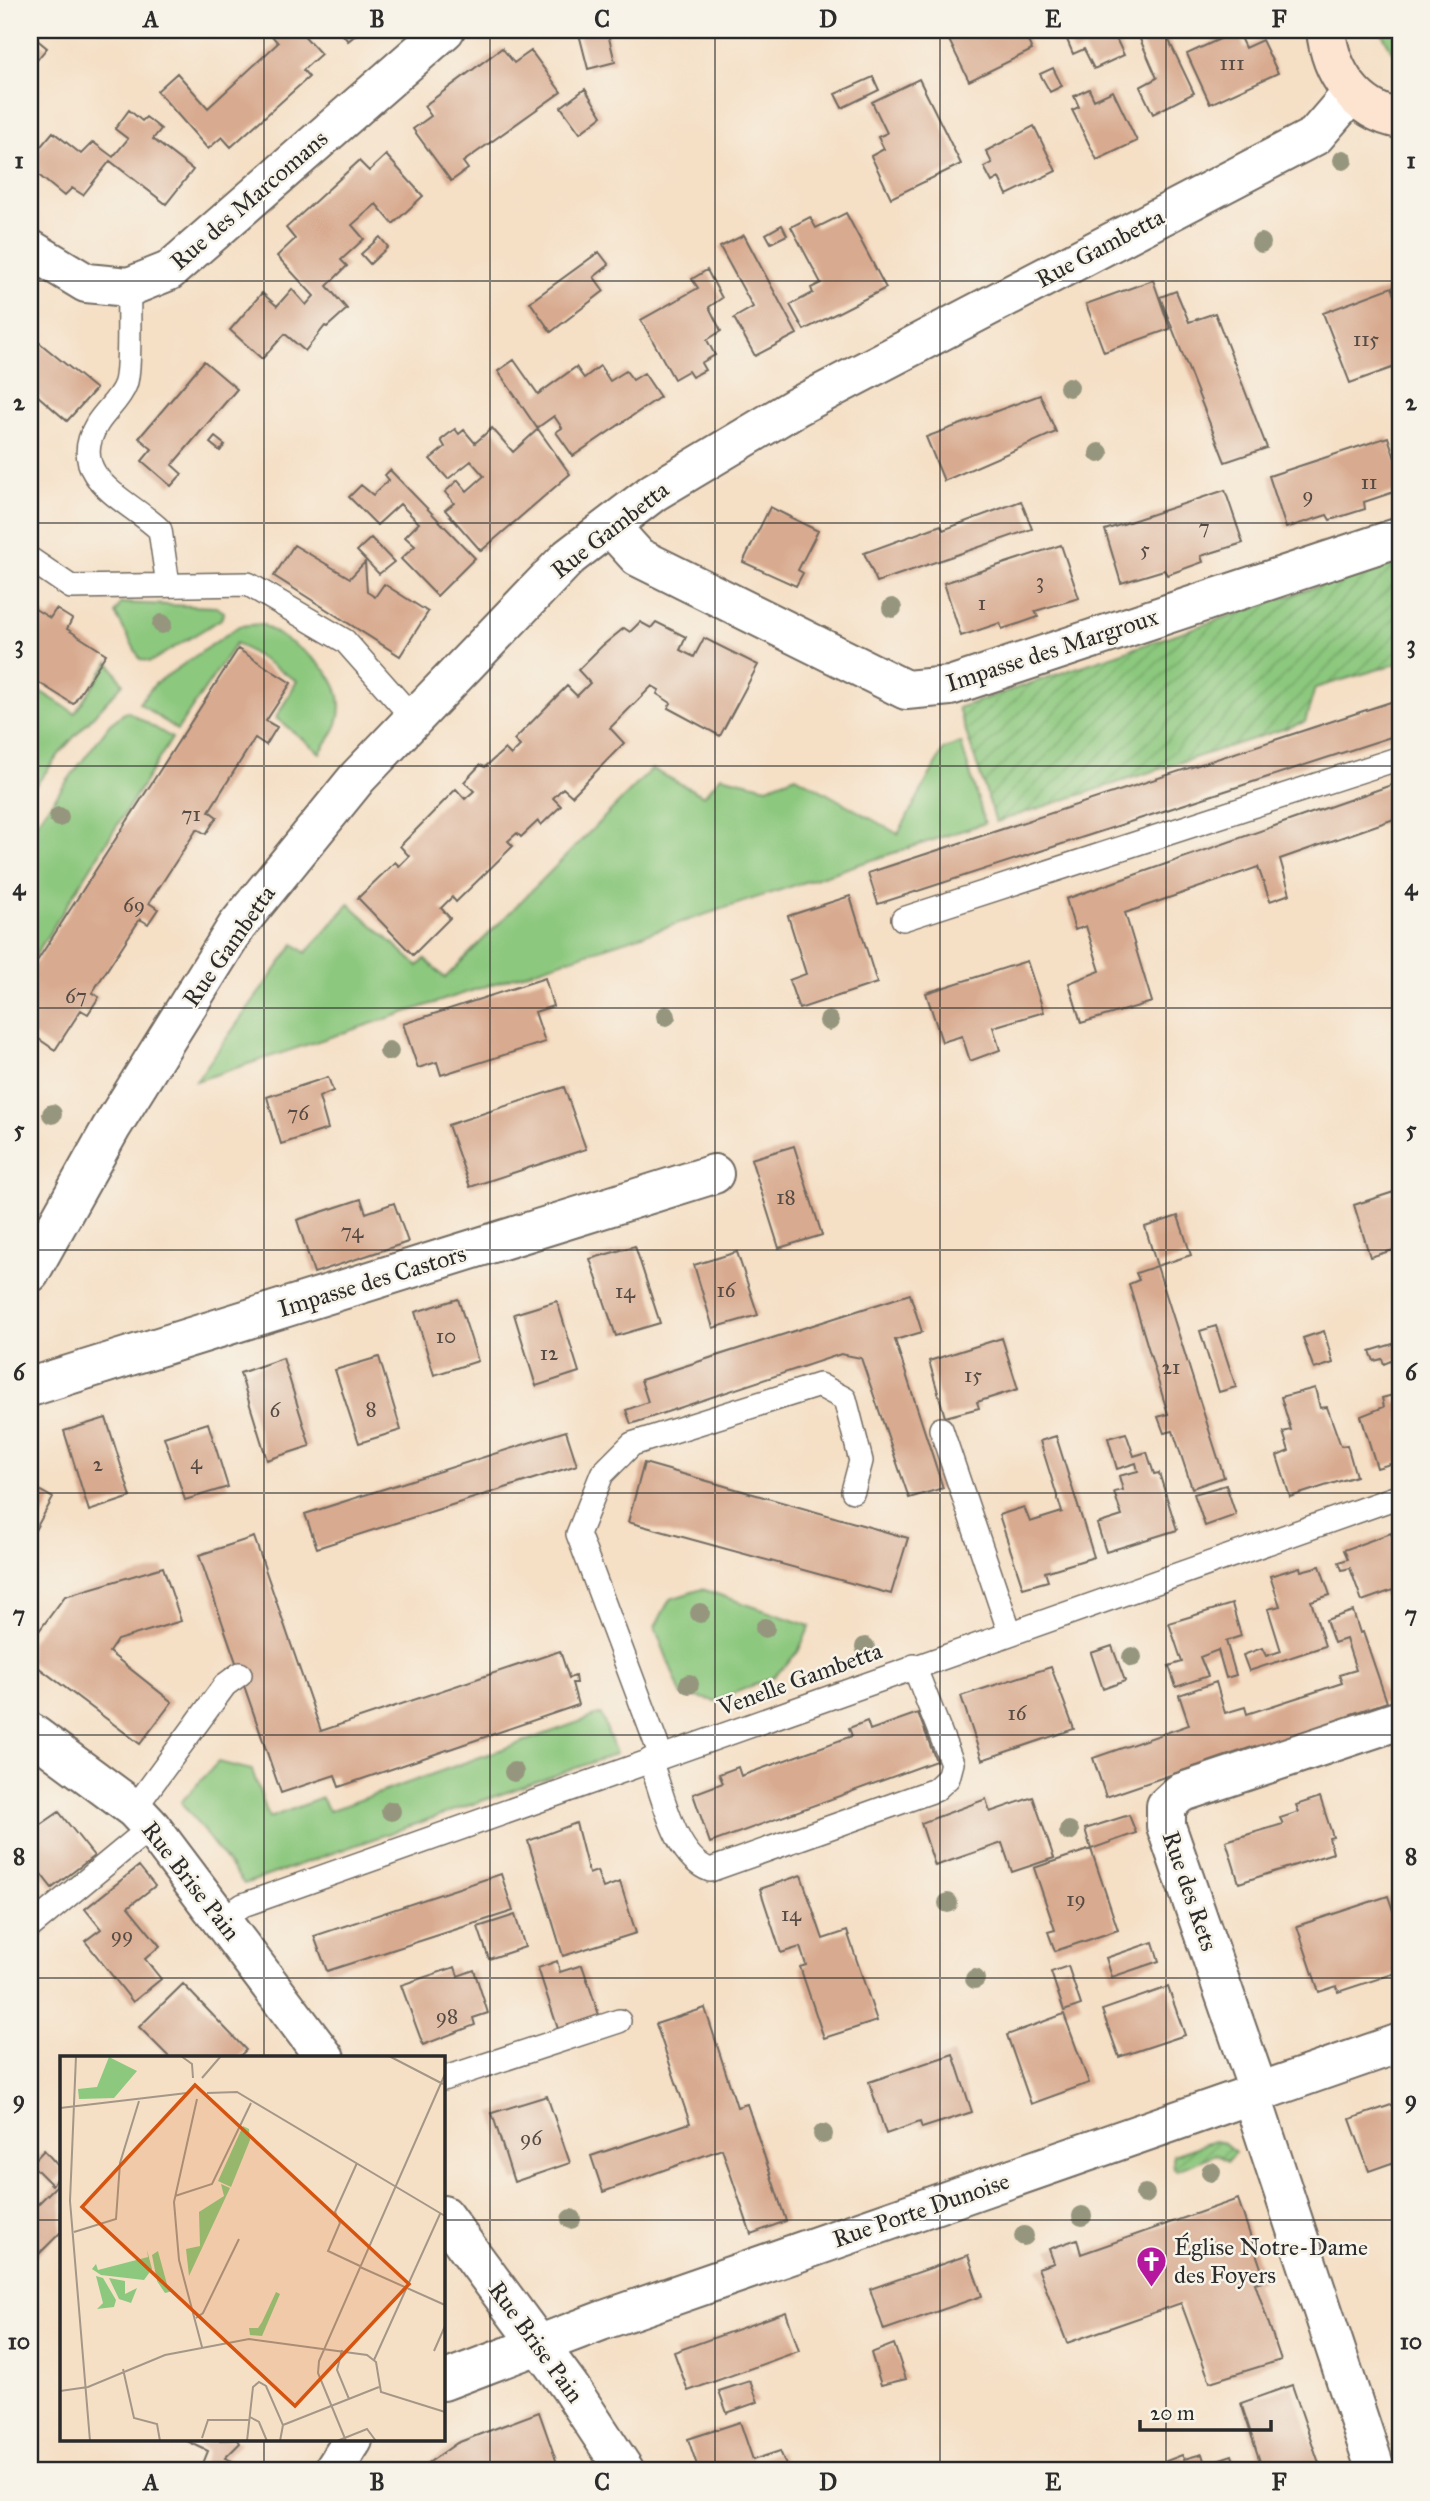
<svg xmlns="http://www.w3.org/2000/svg" width="1430" height="2501" font-family="'IM FELL Great Primer',serif">
<defs>
<pattern id="garden-furrows" width="10" height="10" patternUnits="userSpaceOnUse" patternTransform="scale(1.75)"><rect width="10" height="10" fill="#8cc87e"/><path d="M-1 1l2-2M0 10L10 0M9 11l2-2" fill="none" stroke="#73a367"/></pattern>
</defs>
<rect width="100%" height="100%" fill="#f7f3e8"/>
<filter id="ink" filterUnits="userSpaceOnUse"><feTurbulence type="fractalNoise" baseFrequency=".0143" numOctaves="2"/><feDisplacementMap in="SourceGraphic" scale="14" xChannelSelector="R" yChannelSelector="G"/><feConvolveMatrix kernelMatrix="1 2 1 2 8 2 1 2 1" color-interpolation-filters="sRGB"/></filter>
<filter id="wash" filterUnits="userSpaceOnUse"><feTurbulence type="fractalNoise" baseFrequency=".00686" numOctaves="4" result="noise"/><feDisplacementMap in="SourceGraphic" scale="28" xChannelSelector="R" yChannelSelector="G"/><feGaussianBlur stdDeviation="1.57" result="paint"/><feColorMatrix in="noise" values="0 0 0 0 0 0 0 0 0 0 0 0 0 0 0 0 0 1.4 0 .05"/><feComposite in="paint" operator="in"/></filter>
<g filter="url(#wash)">
<rect width="100%" height="100%" fill="#f5dfc5"/>
<path fill="#8cc87e" stroke="#5c7a54" stroke-width="2" d="M1400,30V57L1391,50L1381,31Z
M121,603L216,607L224,612L221,619L150,662L140,659L115,613Z
M262,624C297,648 354,673 337,724C333,734 325,744 320,753L276,718L297,681L236,643L177,730L139,703L155,684L239,626Z
M109,662L123,684L64,748L30,793V685L75,713Z
M127,711L172,738L30,964V831L110,724Z
M961,743L985,823L196,1081L294,944L306,953L349,904L418,966L425,959L445,978L652,769L704,796L721,776L767,787L796,776L898,834L944,749Z
M702,1589L810,1626L798,1652L774,1677L715,1701L681,1694L655,1627L670,1599Z
M601,1714L616,1754L244,1884L181,1802L218,1762L252,1770L269,1818L322,1798L329,1811Z"/>
<path fill="url(#garden-furrows)" stroke="#5c7a54" stroke-width="2" d="M1400,558V663L1315,688L1305,722L996,822L958,708Z
M1214,2141L1224,2143L1235,2152L1228,2161L1216,2154L1177,2170L1174,2169L1173,2155Z"/>
<g id="blocks">
<path fill="#d8aa8f" d="M267,30H299L321,54L303,70L309,77L231,147L222,137L208,149L157,91L177,73L208,108L278,43Z
M339,30H362L348,41Z
M578,30H607L615,62L588,69Z
M944,30H1023L1032,50L969,81Z
M1076,30H1091L1093,34L1112,30L1124,55L1094,69L1084,49L1073,54L1065,35Z
M1136,30H1164L1194,93L1153,114L1140,87L1157,78Z
M1237,31L1245,48L1262,40L1278,73L1210,104L1187,54Z
M30,34L47,48L31,67L30,66Z
M502,48L514,63L531,51L561,92L463,162L468,169L451,181L413,129L431,116L424,106Z
M1053,68L1062,86L1050,92L1040,74Z
M873,77L879,90L842,108L835,94Z
M919,79L961,164L891,198L871,156L884,149L878,137L887,133L872,102Z
M585,89L602,116L580,133L561,107Z
M1089,89L1094,100L1113,91L1137,141L1097,160L1072,110L1079,107L1074,96Z
M129,110L142,121L146,117L161,129L153,139L193,170L166,204L110,161L83,195L72,188L64,196L30,168V159L53,132L81,154L93,142L113,157L128,139L115,129Z
M1034,126L1056,171L1007,195L999,178L992,182L984,167L992,163L986,151Z
M386,155L423,196L393,224L376,204L352,225L364,239L341,260L347,266L327,286L347,309L327,327L325,326L305,351L285,334L262,359L230,330L262,293L277,306L292,289L306,305L314,296L277,256L295,239L286,228L359,161L369,171Z
M846,213L886,288L804,330L790,305L813,293L811,288L821,283L791,227L810,217L816,228Z
M782,225L787,235L771,243L766,234Z
M744,235L797,334L755,356L734,318L753,307L720,247Z
M380,237L388,247L370,264L361,254Z
M599,252L609,265L594,277L604,291L551,332L530,302Z
M707,270L722,298L709,307L721,331L707,340L715,355L701,363L705,370L692,377L688,371L674,379L641,320L698,288L692,279Z
M1153,280L1170,329L1104,352L1086,304Z
M1392,287L1400,310V365L1350,383L1323,313Z
M1176,291L1189,322L1215,313L1267,448L1225,462L1160,297Z
M30,335L96,389L67,421L30,389Z
M514,360L538,394L576,367L584,378L600,366L610,381L626,371L633,380L644,373L660,397L573,456L556,432L562,428L554,416L537,428L498,371Z
M204,361L237,389L172,465L182,474L171,486L142,461L152,449L139,438Z
M1040,395L1056,432L944,481L926,437Z
M492,428L513,452L538,429L570,474L481,551L445,510L454,503L445,492L458,480L467,491L484,476L471,461L448,479L430,459L445,447L441,440L455,429L459,434L464,430L475,443Z
M215,437L225,445L220,451L210,443Z
M1388,437L1400,474V490L1364,502L1365,509L1330,520L1327,515L1286,528L1269,476Z
M390,470L475,558L437,596L401,559L415,546L405,537L419,523L400,504L377,525L349,497L361,485L373,495L389,480L385,475Z
M1225,490L1243,543L1201,556L1203,562L1167,575L1164,570L1121,583L1105,530Z
M1021,501L1032,529L877,582L864,553L941,525L943,530Z
M770,507L818,531L798,570L803,573L796,586L743,562Z
M371,538L394,562L379,574L357,551Z
M294,545L350,578L365,562L367,592L375,597L384,584L428,612L400,656L274,576Z
M1061,545L1079,598L1035,611L1038,617L1021,623L1002,629L1000,623L961,636L944,583Z
M30,606L50,618L56,609L72,619L67,629L106,654L73,704L30,677Z
M640,622L651,628L656,622L686,637L680,650L694,657L704,638L758,665L720,736L668,708L671,703L657,694L659,690L652,686L610,728L624,743L572,796L563,788L553,798L561,806L541,825L538,821L521,837L517,833L508,841L513,846L456,902L452,897L441,908L450,918L413,955L358,898L395,862L399,866L409,856L400,846L456,789L465,799L474,791L464,782L480,765L485,767L505,749L511,755L520,746L514,740L567,686L577,696L590,683L578,670L602,646L624,628L630,632Z
M238,649L291,683L266,721L277,727L266,745L255,738L209,811L217,817L206,834L197,829L149,903L158,909L148,924L140,919L92,993L99,997L88,1014L81,1010L55,1050L30,1033V972Z
M1400,699V734L878,904L868,873Z
M1400,782V817L1280,859L1290,894L1270,901L1258,867L1125,913L1152,1002L1081,1023L1069,983L1100,971L1086,926L1075,930L1066,899Z
M850,896L877,983L799,1009L789,980L806,974L788,916Z
M1027,961L1044,1012L993,1027L1000,1050L970,1061L962,1036L942,1042L926,993Z
M545,978L553,1006L535,1012L545,1042L441,1075L437,1062L418,1068L403,1024Z
M328,1077L333,1091L319,1097L328,1129L281,1144L267,1097Z
M564,1087L586,1149L470,1187L448,1125Z
M794,1146L822,1235L779,1248L751,1159Z
M1400,1190V1248L1370,1257L1354,1205Z
M361,1199L366,1213L394,1203L408,1242L314,1273L297,1220Z
M1178,1216L1191,1255L1157,1266L1145,1227Z
M635,1246L660,1323L616,1336L590,1259Z
M737,1252L758,1315L713,1328L694,1265Z
M1157,1266L1224,1477L1192,1488L1173,1431L1164,1433L1158,1417L1168,1414L1129,1284L1139,1280L1136,1273Z
M910,1294L922,1332L895,1340L943,1488L909,1498L861,1358L841,1354L631,1424L626,1410L648,1402L641,1380Z
M458,1299L478,1361L434,1375L415,1312Z
M557,1301L579,1372L536,1386L514,1314Z
M1216,1326L1236,1387L1219,1392L1200,1331Z
M1324,1331L1333,1363L1314,1369L1303,1338Z
M1002,1338L1018,1389L977,1402L979,1408L945,1417L929,1361Z
M1396,1343L1400,1357L1384,1364L1382,1359L1374,1361L1370,1351Z
M379,1357L401,1430L359,1443L335,1370Z
M283,1358L310,1446L267,1460L240,1373Z
M1315,1388L1320,1408L1327,1407L1341,1446L1347,1445L1356,1476L1290,1497L1277,1456L1289,1451L1283,1432L1291,1430L1281,1397Z
M1393,1395L1396,1404L1400,1402V1461L1377,1468L1361,1416L1384,1407L1382,1398Z
M106,1418L131,1497L89,1511L64,1431Z
M208,1423L228,1487L185,1500L164,1437Z
M566,1431L577,1465L317,1548L305,1514Z
M1126,1433L1134,1456L1147,1452L1154,1474L1159,1473L1177,1530L1106,1552L1097,1524L1122,1516L1114,1492L1123,1490L1119,1476L1138,1471L1136,1463L1117,1469L1108,1438Z
M1056,1436L1094,1557L1045,1572L1048,1581L1023,1588L999,1515L1024,1507L1030,1522L1062,1512L1040,1441Z
M644,1463L908,1538L891,1594L628,1522Z
M30,1485L53,1498L30,1539Z
M1226,1485L1236,1515L1205,1526L1194,1494Z
M1391,1533L1400,1558V1609L1393,1590L1362,1601L1350,1568L1342,1570L1339,1562L1348,1559L1344,1550Z
M254,1537L321,1731L560,1651L569,1678L575,1676L576,1683H572L578,1705L339,1787L335,1775L281,1793L199,1555Z
M1320,1566L1330,1595L1311,1601L1325,1646L1249,1671L1243,1655L1262,1648L1266,1656L1281,1651L1268,1609L1280,1606L1270,1576L1300,1567L1301,1571Z
M163,1567L181,1621L117,1640L109,1652L172,1702L140,1744L30,1661V1643L65,1596Z
M1232,1604L1241,1636L1226,1641L1236,1675L1226,1678L1218,1650L1200,1657L1208,1676L1176,1687L1169,1666L1182,1662L1169,1623Z
M1353,1611L1360,1633L1363,1632L1387,1702L1351,1714L1354,1721L1258,1752L1255,1746L1106,1797L1093,1758L1189,1725L1179,1695L1216,1682L1225,1713L1245,1707L1247,1714L1342,1683L1339,1675L1356,1670L1346,1639L1334,1643L1326,1620Z
M1112,1646L1125,1681L1103,1689L1091,1653Z
M1051,1667L1074,1729L982,1760L961,1696Z
M918,1713L936,1761L710,1843L693,1794L723,1783L719,1774L738,1767L741,1776L852,1736L849,1728L867,1721L870,1730Z
M1033,1797L1054,1858L1012,1872L1002,1843L935,1866L921,1823L986,1799L990,1812Z
M1320,1797L1333,1837L1329,1838L1333,1853L1239,1883L1226,1841L1283,1824L1280,1818L1299,1812L1296,1805Z
M59,1812L94,1856L52,1888L30,1860V1832Z
M1129,1815L1136,1833L1091,1849L1118,1930L1055,1951L1048,1932L1055,1930L1034,1868L1091,1849L1085,1829Z
M576,1823L589,1874L597,1871L603,1888L620,1882L636,1933L563,1956L528,1841Z
M139,1866L155,1886L128,1907L160,1946L145,1959L161,1979L133,2002L85,1941L101,1929L85,1909Z
M501,1874L513,1911L327,1971L314,1936Z
M801,1875L823,1939L847,1931L877,2021L824,2038L800,1967L806,1965L800,1947L781,1953L760,1889Z
M1388,1896L1400,1931V1964L1393,1966L1396,1973L1338,1992L1337,1986L1319,1992L1297,1926Z
M515,1915L525,1947L489,1959L478,1927Z
M1153,1942L1159,1961L1112,1977L1106,1958Z
M557,1961L560,1972L582,1965L599,2015L558,2029L538,1968Z
M1068,1966L1081,2005L1064,2011L1051,1972Z
M455,1967L458,1976L474,1970L488,2013L473,2018L475,2025L423,2045L401,1985Z
M183,1984L246,2050L238,2058H170L139,2027Z
M1168,1987L1185,2035L1119,2057L1102,2010Z
M705,2008L737,2107L747,2104L786,2221L751,2234L722,2149L603,2192L591,2156L690,2123L656,2024Z
M1064,2014L1089,2083L1031,2104L1007,2035Z
M953,2054L972,2112L922,2128L920,2122L886,2134L869,2082Z
M547,2096L570,2163L514,2182L492,2113Z
M1400,2102V2160L1369,2171L1350,2119Z
M44,2150L61,2169V2175L52,2185L31,2164Z
M61,2181V2232L30,2263V2212Z
M1238,2199L1265,2280L1255,2283L1281,2360L1210,2382L1181,2303L1067,2343L1038,2268L1054,2263L1049,2249L1077,2239L1081,2254Z
M968,2255L982,2296L884,2330L870,2289Z
M786,2312L799,2351L688,2391L674,2352Z
M894,2344L906,2379L881,2385L871,2353Z
M750,2381L758,2402L727,2413L719,2391Z
M1292,2385L1319,2463L1294,2471H1263L1241,2403Z
M539,2412L558,2466L544,2471H417L457,2443Z
M740,2422L753,2460L780,2451L786,2465L768,2471H699L688,2439Z
M185,2440H238L240,2443L225,2458L254,2471H200L208,2451Z
M1202,2454L1205,2464L1232,2455L1237,2471H1150L1148,2468L1182,2455L1184,2459Z"/>
</g>
</g>
<g filter="url(#ink)">
<use href="#blocks" fill-opacity="0" stroke="#726a61" stroke-width="2"/>
<g fill="none" stroke-linecap="round" stroke-linejoin="round">
<defs>
<path id="lane" d="M129,287C128,306 131,371 125,385C120,399 105,411 97,424C65,478 128,499 160,530L168,585
M30,559L71,587L248,584L345,641L414,719
M903,919L1400,758
M941,1429L1010,1633
M661,1756L578,1534L602,1474L632,1444L819,1385L845,1399L861,1461L853,1491
M650,1760C663,1794 674,1857 710,1870L935,1790L948,1778L952,1763L914,1666
M134,1809L225,1685L240,1674
M221,1920L243,1905L1400,1496
M30,1927L151,1827
M443,2079L619,2021"/>
<path id="street" d="M30,249L86,283L129,287L169,271L445,30
M610,526L638,557L906,690L950,686L1400,537
M30,1273L111,1128L237,926L358,777L569,557L654,492L796,407L1315,136L1352,93
M30,1387L714,1174
M30,1732L134,1809L151,1827L325,2058
M1259,2093L1166,1826V1806L1180,1793L1400,1720
M1251,2094L1376,2471
M443,2215L569,2386L625,2471
M443,2381L601,2321L1400,2043
M333,2471L353,2440"/>
<path id="secondary" d="M1326,30C1330,72 1356,111 1400,119"/>
</defs>
<use href="#lane" stroke="#726a61" stroke-width="26"/>
<use href="#street" stroke="#726a61" stroke-width="42"/>
<use href="#secondary" stroke="#726a61" stroke-width="42"/>
<use href="#lane" stroke="#fff" stroke-width="23"/>
<use href="#street" stroke="#fff" stroke-width="38"/>
<use href="#secondary" stroke="#fde4d1" stroke-width="38"/>
</g>
<g fill="#96967e">
<circle cx="1343" cy="160" r="10"/>
<circle cx="1261" cy="243" r="10"/>
<circle cx="1069" cy="387" r="10"/>
<circle cx="1099" cy="453" r="10"/>
<circle cx="892" cy="608" r="10"/>
<circle cx="162" cy="624" r="10"/>
<circle cx="59" cy="817" r="10"/>
<circle cx="666" cy="1016" r="10"/>
<circle cx="829" cy="1021" r="10"/>
<circle cx="389" cy="1051" r="10"/>
<circle cx="52" cy="1114" r="10"/>
<circle cx="700" cy="1613" r="10"/>
<circle cx="765" cy="1628" r="10"/>
<circle cx="865" cy="1647" r="10"/>
<circle cx="1132" cy="1657" r="10"/>
<circle cx="689" cy="1684" r="10"/>
<circle cx="514" cy="1772" r="10"/>
<circle cx="391" cy="1811" r="10"/>
<circle cx="1069" cy="1831" r="10"/>
<circle cx="948" cy="1903" r="10"/>
<circle cx="975" cy="1979" r="10"/>
<circle cx="823" cy="2134" r="10"/>
<circle cx="1211" cy="2172" r="10"/>
<circle cx="1145" cy="2194" r="10"/>
<circle cx="1082" cy="2216" r="10"/>
<circle cx="571" cy="2219" r="10"/>
<circle cx="1024" cy="2236" r="10"/>
</g>
</g>
<path fill="none" stroke="#2b2b2b" stroke-width="2" stroke-opacity="0.55" d="M264,30V2058M490,30V2471M715,30V2471M940,30V2471M1166,30V2471M30,281H1400M30,523H1400M30,766H1400M30,1008H1400M30,1250H1400M30,1493H1400M30,1735H1400M30,1978H1400M30,2220H61M443,2220H1400M264,2440V2471"/>
<defs>
<symbol id="church-pin" viewBox="-11 -11 22 30"><path d="M0 17L-7.5 6A9.5 9.5 0 1 1 7.5 6Z" fill="#b5179e" stroke="#f7f3e8"/><path d="M-1.2-6h2.4v3.5h3.3v2.4h-3.3V6h-2.4V-.1h-3.3v-2.4h3.3Z" fill="#fff"/></symbol>
</defs>
<g fill-rule="evenodd">
<use href="#church-pin" x="1134" y="2244" width="35" height="47"/>
</g>
<g text-anchor="middle" dominant-baseline="central" stroke-width="5" stroke-linejoin="round" paint-order="stroke">
<g font-size="21" fill="#564b44">
<text x="1232" y="63">111</text>
<text x="1366" y="339">115</text>
<text x="1369" y="482">11</text>
<text x="1308" y="495">9</text>
<text x="1204" y="527">7</text>
<text x="1145" y="549">5</text>
<text x="1040" y="581">3</text>
<text x="982" y="603">1</text>
<text x="191" y="814">71</text>
<text x="134" y="905">69</text>
<text x="76" y="996">67</text>
<text x="298" y="1113">76</text>
<text x="786" y="1197">18</text>
<text x="352" y="1231">74</text>
<text x="726" y="1290">16</text>
<text x="625" y="1291">14</text>
<text x="446" y="1336">10</text>
<text x="549" y="1353">12</text>
<text x="1171" y="1367">21</text>
<text x="973" y="1375">15</text>
<text x="371" y="1409">8</text>
<text x="275" y="1410">6</text>
<text x="196" y="1462">4</text>
<text x="98" y="1464">2</text>
<text x="1017" y="1713">16</text>
<text x="1076" y="1899">19</text>
<text x="791" y="1914">14</text>
<text x="122" y="1935">99</text>
<text x="447" y="2016">98</text>
<text x="531" y="2138">96</text>
</g>
<g font-size="24" fill="#2b2b2b" stroke="#f7f3e8">
<text transform="translate(249 200) rotate(-41)">Rue des Marcomans</text>
<text transform="translate(1100 248) rotate(-28)">Rue Gambetta</text>
<text transform="translate(610 530) rotate(-38)">Rue Gambetta</text>
<text transform="translate(1052 650) rotate(-18)">Impasse des Margroux</text>
<text transform="translate(229 946) rotate(-55)">Rue Gambetta</text>
<text transform="translate(372 1281) rotate(-17)">Impasse des Castors</text>
<text transform="translate(800 1679) rotate(-20)">Venelle Gambetta</text>
<text transform="translate(191 1881) rotate(52)">Rue Brise Pain</text>
<text transform="translate(1190 1891) rotate(71)">Rue des Rets</text>
<text transform="translate(921 2210) rotate(-19)">Rue Porte Dunoise</text>
<text transform="translate(536 2342) rotate(54)">Rue Brise Pain</text>
</g>
<g font-size="24" fill="#2b2b2b" stroke="#f7f3e8" text-anchor="start">
<text x="1174" y="2247">Église Notre-Dame<tspan x="1174" dy="28">des Foyers</tspan></text>
</g>
</g>
<g transform="translate(60 2056)">
<rect width="385" height="385" fill="#f5dfc5"/>
<path d="M161,128L170,132L129,220L126,193L140,190L139,156L164,140ZM87,194L92,213L84,224L41,219L32,213L36,208L38,214L88,201ZM98,195L108,232L113,235L105,237L97,225L92,199ZM36,220L43,222L56,244L54,251L37,253L43,247ZM49,222L65,225V238L77,232L71,247L59,243ZM216,236L220,238L202,280L190,279L189,272H198L202,266Z" fill="#8cc87e"/>
<path d="M49,1L77,15L54,42L19,43L18,33L37,31Z" fill="#8cc87e"/>
<path d="M183,70L189,73L190,84L171,131L158,125Z" fill="#8cc87e"/>
<path fill="none" stroke="#a49787" stroke-width="2" d="M16,0L10,145L30,385M121,0L132,8L133,22M329,0L383,28M142,22L161,0M147,37L177,36L385,160M137,43L114,146L119,204L142,291M0,52L127,37M297,107L275,156L280,167L268,195L300,210M115,140L152,128L191,47M14,176L56,163L60,107L79,45M300,211L385,249M136,262L143,257L179,183M282,294L277,314L289,343M374,295L385,270M314,304L380,158M63,313L74,362L97,368L100,385M0,335L28,331L105,299L189,283L307,299L316,306L321,336L385,356M190,361L199,366L207,385M223,369L319,331M142,382L148,364H190M187,385L193,331L199,326L206,330L223,369L220,385M277,385L307,373L316,385M286,385L258,317L259,305L385,18"/>
<path fill="#d5540f" fill-opacity="0.15" stroke="#d5540f" stroke-width="3.5" d="M135,29L349,228L235,350L22,151Z"/>
<rect width="385" height="385" fill="none" stroke="#2b2b2b" stroke-width="3.5"/>
</g>
<rect width="1430" height="2501" fill="none" stroke="#f7f3e8" stroke-width="77"/>
<path d="M1140 2420v10h131v-10" fill="none" stroke="#2b2b2b" stroke-width="3.5"/>
<text x="1150" y="2420" font-size="21" fill="#2b2b2b" stroke="#f7f3e8" stroke-width="5" paint-order="stroke">20 m</text>
<rect x="38" y="38" width="1354" height="2424" fill="none" stroke="#2b2b2b" stroke-width="2.5"/>
<g font-size="23" text-anchor="middle" font-weight="bold" fill="#2b2b2b">
<text x="151" y="27">A</text>
<text x="377" y="27">B</text>
<text x="602" y="27">C</text>
<text x="828" y="27">D</text>
<text x="1053" y="27">E</text>
<text x="1279" y="27">F</text>
<text x="19" y="168">1</text>
<text x="1411" y="168">1</text>
<text x="19" y="410">2</text>
<text x="1411" y="410">2</text>
<text x="19" y="652">3</text>
<text x="1411" y="652">3</text>
<text x="19" y="895">4</text>
<text x="1411" y="895">4</text>
<text x="19" y="1137">5</text>
<text x="1411" y="1137">5</text>
<text x="19" y="1380">6</text>
<text x="1411" y="1380">6</text>
<text x="19" y="1622">7</text>
<text x="1411" y="1622">7</text>
<text x="19" y="1864">8</text>
<text x="1411" y="1864">8</text>
<text x="19" y="2107">9</text>
<text x="1411" y="2107">9</text>
<text x="19" y="2349">10</text>
<text x="1411" y="2349">10</text>
<text x="151" y="2490">A</text>
<text x="377" y="2490">B</text>
<text x="602" y="2490">C</text>
<text x="828" y="2490">D</text>
<text x="1053" y="2490">E</text>
<text x="1279" y="2490">F</text>
</g>
</svg>
